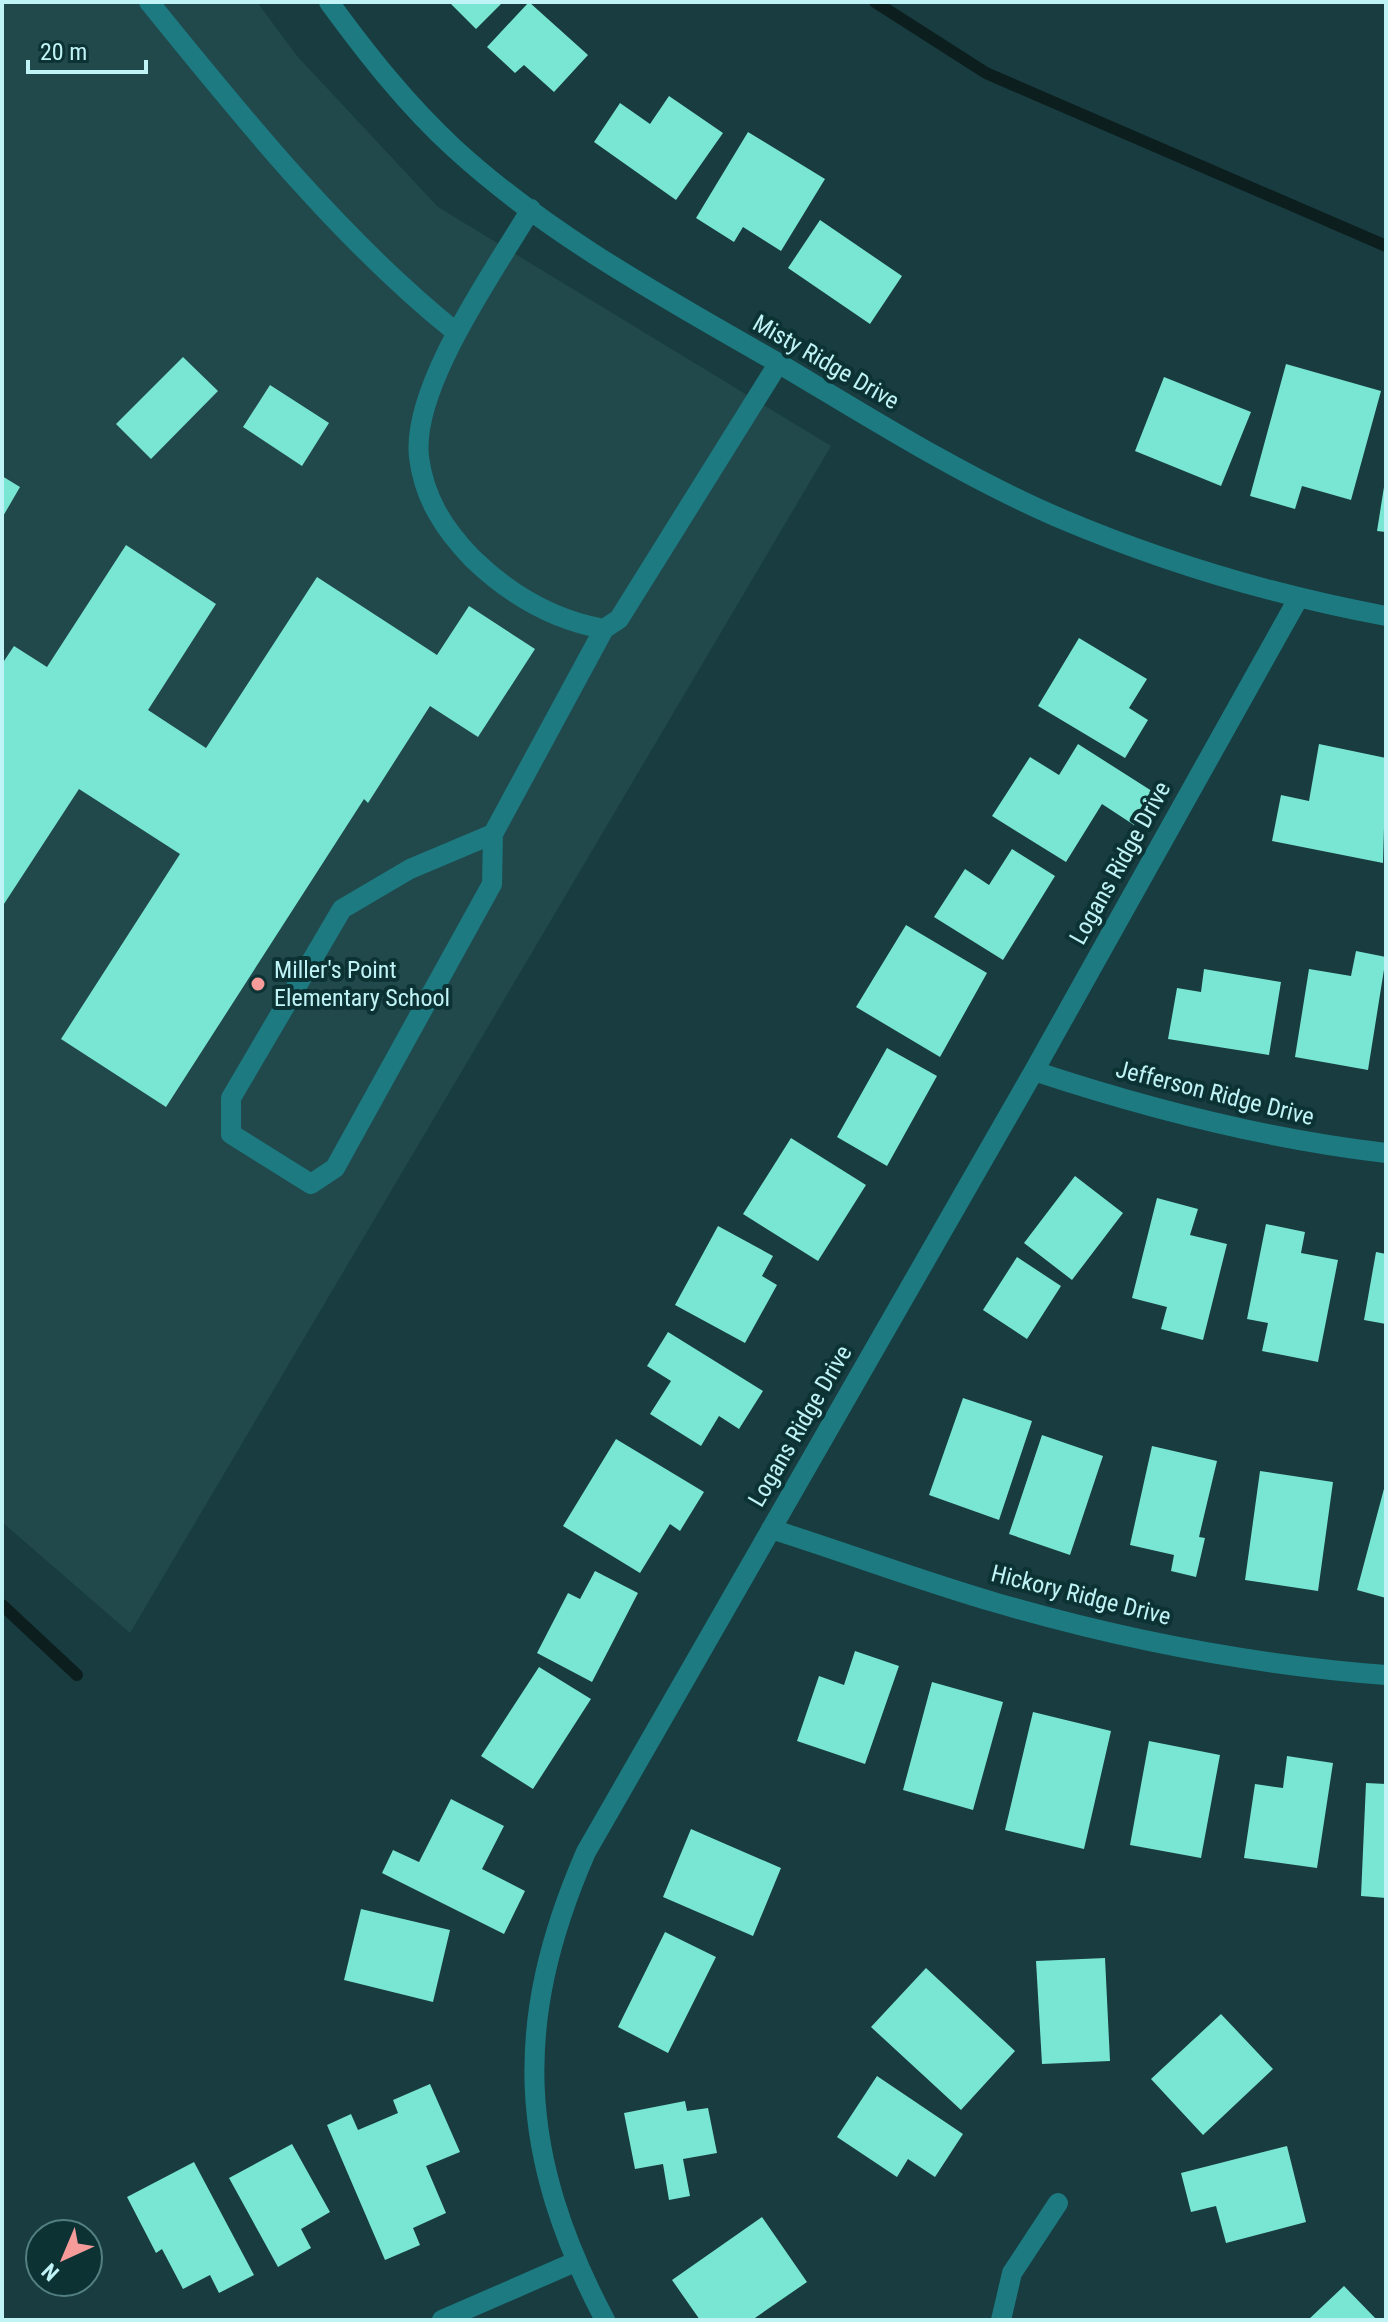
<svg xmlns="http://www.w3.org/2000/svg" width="1388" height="2322" font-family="'Roboto Condensed',sans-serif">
<rect width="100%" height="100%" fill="#183c3f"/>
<path fill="#21494c" d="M2,2H257L297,56L438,207L831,446L130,1633L2,1522Z"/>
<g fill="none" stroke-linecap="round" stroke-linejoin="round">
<path stroke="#0d1e1f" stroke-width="12" d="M875,2L986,73L1386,246
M2,1605L77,1675"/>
</g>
<path fill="#79e5d3" d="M449,2H503L476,29Z
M529,2L588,55L554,92L524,65L515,73L487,47Z
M669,96L723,133L676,200L594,142L620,103L650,124Z
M748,132L825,179L781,251L743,227L734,242L696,218Z
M820,220L902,276L870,324L788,268Z
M183,357L218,391L151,459L116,424Z
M1286,364L1381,391L1351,500L1302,486L1295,509L1250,496Z
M1164,377L1251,412L1221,486L1135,451Z
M270,385L329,423L302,466L243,427Z
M2,476L20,487L2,518Z
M1384,487H1386V532L1377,531Z
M126,545L216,604L148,710L206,748L317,577L437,655L469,606L535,649L478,737L430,706L368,803L364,799L166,1107L61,1039L180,854L79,789L2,907V664L14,646L47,667Z
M1079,638L1147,679L1129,708L1148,720L1125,758L1038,706Z
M1078,744L1155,793L1134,825L1102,804L1066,862L992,816L1030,757L1059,775Z
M1319,744L1386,758L1383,863L1272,841L1281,795L1309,801Z
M1012,849L1055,876L1003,960L934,917L965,869L989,885Z
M906,925L987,973L940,1057L856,1007Z
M1356,951L1386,957L1368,1070L1295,1057L1309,969L1351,976Z
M1204,969L1281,982L1269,1055L1168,1039L1177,988L1201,992Z
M887,1048L937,1076L887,1166L837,1137Z
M791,1138L866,1185L818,1261L743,1214Z
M1075,1176L1123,1213L1072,1280L1024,1243Z
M1157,1198L1198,1209L1190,1235L1227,1244L1203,1340L1161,1329L1167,1307L1132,1298Z
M1266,1224L1305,1232L1301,1253L1338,1260L1318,1362L1262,1351L1268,1323L1247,1319Z
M718,1226L773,1256L762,1276L777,1285L745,1343L675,1305Z
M1376,1252L1386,1254V1324L1364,1320Z
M1017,1257L1061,1286L1027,1339L983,1310Z
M668,1332L763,1391L739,1429L719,1416L701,1446L650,1414L671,1381L647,1366Z
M963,1398L1032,1421L999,1520L929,1495Z
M1042,1435L1103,1456L1070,1555L1009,1534Z
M616,1439L704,1492L680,1531L670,1524L640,1573L563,1526Z
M1152,1446L1217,1461L1199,1537L1205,1538L1196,1577L1171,1571L1174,1555L1130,1545Z
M1260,1471L1333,1482L1318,1591L1245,1580Z
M1385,1485H1386V1598L1357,1590Z
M595,1571L638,1593L592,1682L537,1653L568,1593L580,1599Z
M855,1651L899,1666L865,1764L797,1741L819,1676L844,1685Z
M539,1667L591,1699L533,1789L481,1756Z
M932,1682L1003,1702L973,1810L903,1790Z
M1033,1712L1111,1731L1084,1849L1005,1830Z
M1149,1741L1220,1755L1201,1858L1130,1845Z
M1287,1756L1333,1763L1317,1868L1244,1858L1255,1784L1283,1788Z
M1366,1783L1386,1784V1898L1361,1896Z
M451,1799L504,1826L482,1869L525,1891L504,1934L382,1873L393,1850L419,1862Z
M691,1829L781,1868L753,1936L663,1897Z
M361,1909L450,1930L433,2002L344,1980Z
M665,1932L716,1957L668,2053L618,2027Z
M1105,1958L1110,2061L1042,2064L1036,1961Z
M926,1968L1015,2051L961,2110L871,2027Z
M1221,2014L1273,2069L1203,2135L1151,2079Z
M877,2076L963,2134L935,2177L908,2159L897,2177L837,2137Z
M430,2084L460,2152L426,2166L446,2213L413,2228L420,2245L385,2260L327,2125L351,2114L358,2130L398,2113L393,2100Z
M685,2101L687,2111L708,2108L717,2153L683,2159L690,2196L669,2200L663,2164L635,2169L624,2113Z
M292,2144L330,2212L301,2229L311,2248L278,2267L229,2178Z
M1287,2146L1306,2222L1226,2243L1216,2206L1191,2212L1181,2173Z
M194,2162L254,2275L219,2293L210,2275L183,2289L162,2249L156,2253L127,2197Z
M762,2217L807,2282L752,2320H700L672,2280Z
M1344,2286L1377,2320H1308Z"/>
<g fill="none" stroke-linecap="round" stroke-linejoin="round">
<path stroke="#1c7a80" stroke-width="20" d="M149,2C242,117 342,241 457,333
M329,2C367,54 407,105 455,149C550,236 667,299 778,363C869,417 960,475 1057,517C1163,562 1273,595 1386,616
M531,209C495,270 411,387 419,457C424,498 444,529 472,558C509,594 553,620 604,629L619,619L778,364
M493,834L492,884L335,1168L311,1184L231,1134V1098L342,909L410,869L493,834L604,629
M1034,1071C1149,1109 1265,1139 1386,1153
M771,1529C847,1553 921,1581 997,1603C1124,1640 1255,1665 1386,1675
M442,2320L575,2262
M605,2320C518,2155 511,2024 586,1852L1034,1071L1298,599
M1001,2320L1012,2273L1058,2203"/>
</g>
<circle fill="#f59b99" stroke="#0c3234" stroke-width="3" cx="258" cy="984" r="8"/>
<g text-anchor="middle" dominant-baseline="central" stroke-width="8" stroke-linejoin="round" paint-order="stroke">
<g font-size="24" fill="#c0f3f6" stroke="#0c3234">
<text transform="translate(826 362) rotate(30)">Misty Ridge Drive</text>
<text transform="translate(1120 863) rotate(-61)">Logans Ridge Drive</text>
<text transform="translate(1215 1093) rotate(14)">Jefferson Ridge Drive</text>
<text transform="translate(800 1426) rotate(-60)">Logans Ridge Drive</text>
<text transform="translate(1081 1595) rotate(14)">Hickory Ridge Drive</text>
</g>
<g font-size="24" fill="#c0f3f6" stroke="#0c3234" text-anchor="start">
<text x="274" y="970">Miller's Point<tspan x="274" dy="28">Elementary School</tspan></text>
</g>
</g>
<rect width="1388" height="2322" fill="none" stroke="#c0f3f6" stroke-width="8"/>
<g transform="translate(64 2258) rotate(224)"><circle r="38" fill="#0c3234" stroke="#547f82" stroke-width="2"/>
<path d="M0-6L14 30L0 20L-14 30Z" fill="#f59b99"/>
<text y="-12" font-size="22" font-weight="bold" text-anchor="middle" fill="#c0f3f6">N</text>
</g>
<path d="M28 60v12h118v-12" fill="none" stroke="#c0f3f6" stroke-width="4"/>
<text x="40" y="60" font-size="24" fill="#c0f3f6" stroke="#0c3234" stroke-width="6" paint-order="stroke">20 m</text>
</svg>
